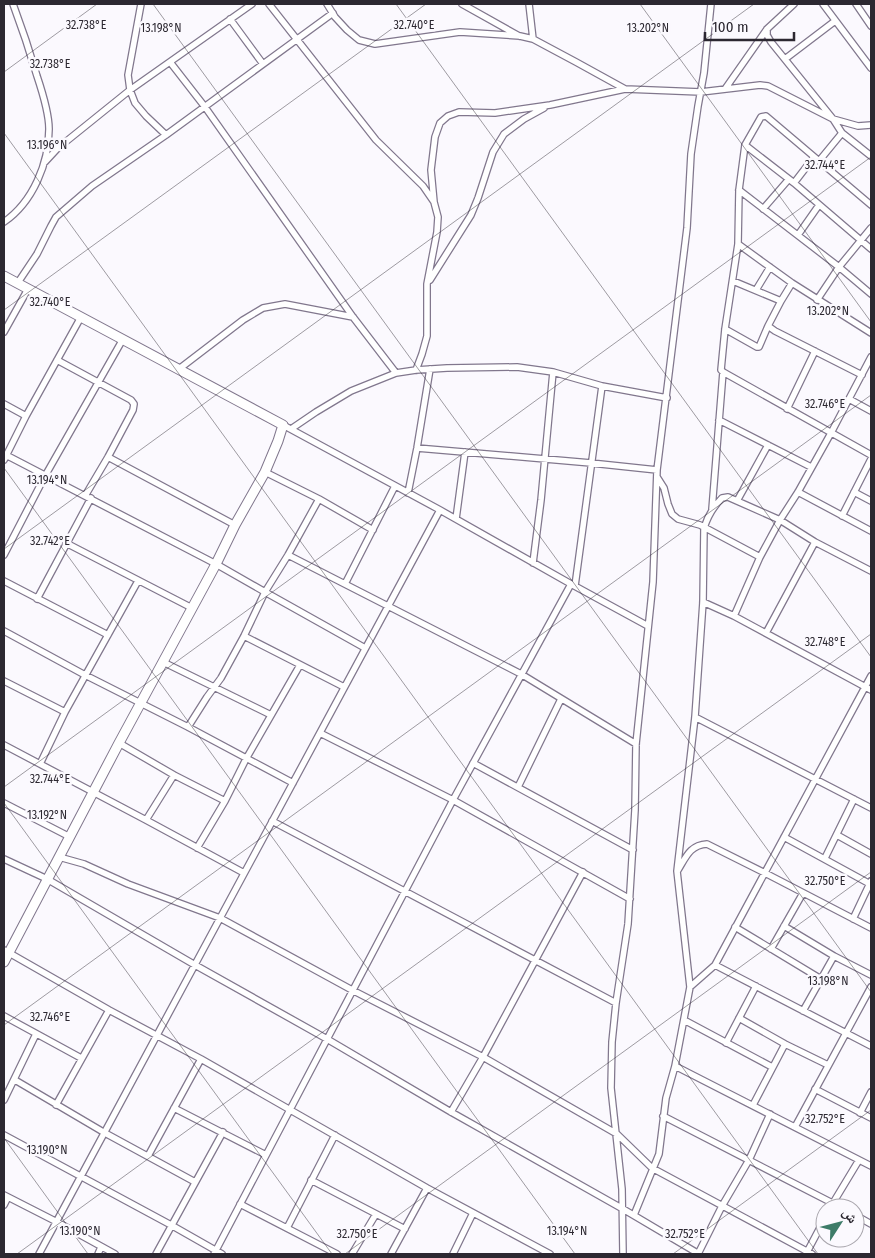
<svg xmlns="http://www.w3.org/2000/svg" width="875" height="1258" font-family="'Fira Sans Condensed','Noto Naskh Arabic',sans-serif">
<rect width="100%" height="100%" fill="#fbf9fe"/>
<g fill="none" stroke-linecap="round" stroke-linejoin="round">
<defs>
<path id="street" d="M141,4L128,75L130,90L135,103L146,116L166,135
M269,4L376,140L423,186L434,202L438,217L437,232L427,284V336L422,354L416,370
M327,4L335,17L347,30L359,40L375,44L460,32L520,36L533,39L576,62L625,89
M462,4L519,36
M529,4L533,39
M823,4L871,68
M856,4L871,26
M230,19L263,64
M767,29V35L771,42L833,119L858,126L871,125
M785,59L835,21
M170,62L205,107L353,317L396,373
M725,89L767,29L794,4
M819,161L842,133
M45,162L58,148L130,90L252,4
M794,183L814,157
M739,190L839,267L871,294
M434,202L431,170L435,137L440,123L448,116L459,112L495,113L550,105L625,89L701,92L760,85L768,86L833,119L842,133L871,156
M871,205L766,116L761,117L745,145L794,183L871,249
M763,209L789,179
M4,222C33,202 49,163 49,129C49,114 42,91 37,76C30,52 22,28 13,4
M798,235L819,205
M738,244L739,190L745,145
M430,280L471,215L478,198L493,152L504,134L524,119L544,108
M733,281L781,301
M792,283L781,301L768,326L775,331L862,375
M17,284L37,254L51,226L56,217L92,186L166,135L333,13
M756,290L770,267
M817,300L839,267L871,228
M725,329L757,347H759L768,326
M4,332L28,289
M871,333L792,283L738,244L725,329L721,370L723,372L871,455
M57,360L131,400L134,404L133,410L108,457L85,496
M179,369L243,320L263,308L285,304L353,317
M849,399L871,411
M4,404L26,416
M787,409L815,351
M719,420L811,467
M283,425L440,510L571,584L648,626
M291,429L316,412L351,391L396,373L416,370L447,368L517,367L553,372L602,386L667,398
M417,448L591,463L657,470
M4,454L216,564L265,592L365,648
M108,457L235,525
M4,460L26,416L81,317
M265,472L319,499L373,530
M657,477L664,488L668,504L672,514L678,519L700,525L760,557
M798,492L871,531
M854,492L871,501
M408,493L417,448L430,369
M737,501L768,445
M712,509L723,372
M842,516L871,459
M456,519L465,452
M66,543L192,608
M4,555L45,476L123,339
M288,555L521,674L636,744
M533,563L541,500L553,372
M4,581L108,635
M345,584L395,486
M575,586L602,386
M37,599L91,498
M703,602L734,616L871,690
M734,616L760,557L780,520L798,492L831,433L871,357
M4,631L85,675L188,727L293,783
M766,633L815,542
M244,636L344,687
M163,662L271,715
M4,681L65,712
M695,717L871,808
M188,727L207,697L221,678L244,636L265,592L288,555L319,499
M320,733L453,800L630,899
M119,743L174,775L225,801
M4,745L146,820L244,873
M473,763L633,850
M40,764L65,712L138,581
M518,787L561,699
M4,803L70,837
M146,820L174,775
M272,821L616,1003
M837,835L871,854
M784,837L870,884
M197,848L225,801L246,759L300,665
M59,857L84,864L128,884L220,918L352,990L483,1057L617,1134L652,1168L812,1254
M825,858L854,799
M4,859L47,879L195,965L327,1039L451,1112L623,1209L699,1254
M678,870C686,857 690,845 707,844L765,873L871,928
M853,919L871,881
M784,926L834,956L871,975
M735,927L821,979
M771,949L803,893
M4,950L109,1010L201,1059L427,1188L550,1254
M715,965L871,676
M690,987L677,871L695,717L703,602L704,528C708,515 713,507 722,498L728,497L780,520L815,542L871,571
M803,1011L834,956
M4,1016L81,1058
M739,1018L785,1044L828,1065
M684,1020L772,1067
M726,1043L756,986
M675,1066L871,1166
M15,1080L105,1133L195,1182
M815,1089L871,1118
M4,1100L36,1034
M56,1105L109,1010
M753,1105L785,1044
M174,1108L266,1155
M451,1112L483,1057L583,872
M860,1113L871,1092
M663,1116L842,1208
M795,1127L871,987
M4,1135L171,1225L222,1254
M148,1156L201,1059
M311,1180L405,1229
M4,1195L57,1222L115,1254
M240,1204L337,1254
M4,1205L8,1197
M830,1208L859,1160
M634,1215L659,1154L666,1098L675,1066L690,987L715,965L871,1046
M855,1215L871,1224
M287,1228L335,1135
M39,1254L440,510
M98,1254L101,1247
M156,1254L223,1132
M214,1254L453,800L571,584
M352,1254L376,1214
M391,1254L427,1188
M453,1254L473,1213
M623,1254L622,1189L611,1088L612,1042L616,1003L628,924L635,810L636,744L653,582L657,470L687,228L691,154L698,106L704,73L711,4
M698,1254L722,1206L749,1160L770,1114
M806,1254L825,1218"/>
<path id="secondary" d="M4,276L283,425L278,441L265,472L235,525L216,564L119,743L4,962"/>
</defs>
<use href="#street" stroke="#81778d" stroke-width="8"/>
<use href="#secondary" stroke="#81778d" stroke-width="11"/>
<use href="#street" stroke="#fff" stroke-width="5.5"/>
<use href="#secondary" stroke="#fff" stroke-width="9"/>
</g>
<path fill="none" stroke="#2c2831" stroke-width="1" stroke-opacity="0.45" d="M153,4L871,992M396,4L871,657M640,4L871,322M4,72L97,4M4,133L818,1254M4,310L426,4M4,468L575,1254M4,549L754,4M4,787L871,157M4,803L332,1254M4,1025L871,395M4,1138L88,1254M17,1254L871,634M345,1254L871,872M673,1254L871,1110"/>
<g font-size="12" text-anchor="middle" fill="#2c2831" stroke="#fbf9fe" stroke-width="5" stroke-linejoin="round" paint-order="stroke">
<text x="414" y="29">32.740°E</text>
<text x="86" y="29">32.738°E</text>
<text x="161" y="32">13.198°N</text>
<text x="648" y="32">13.202°N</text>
<text x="50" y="68">32.738°E</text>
<text x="47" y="149">13.196°N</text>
<text x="825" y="169">32.744°E</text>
<text x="50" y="306">32.740°E</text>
<text x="828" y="315">13.202°N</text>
<text x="825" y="408">32.746°E</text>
<text x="47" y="484">13.194°N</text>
<text x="50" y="545">32.742°E</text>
<text x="825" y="646">32.748°E</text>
<text x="50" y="783">32.744°E</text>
<text x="47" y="819">13.192°N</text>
<text x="825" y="885">32.750°E</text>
<text x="828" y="985">13.198°N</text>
<text x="50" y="1021">32.746°E</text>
<text x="825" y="1123">32.752°E</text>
<text x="47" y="1154">13.190°N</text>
<text x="80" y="1235">13.190°N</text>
<text x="567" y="1235">13.194°N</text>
<text x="357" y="1238">32.750°E</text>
<text x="685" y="1238">32.752°E</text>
</g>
<rect width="875" height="1258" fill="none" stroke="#2c2831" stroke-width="10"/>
<g transform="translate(840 1223) rotate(54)"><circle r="24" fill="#fbf9fe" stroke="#a8a5ac"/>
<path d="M0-4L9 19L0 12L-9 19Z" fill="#3d7b68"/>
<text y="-8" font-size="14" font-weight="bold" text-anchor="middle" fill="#2c2831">ش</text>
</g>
<path d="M705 32v8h89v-8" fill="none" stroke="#2c2831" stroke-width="2.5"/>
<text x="712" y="32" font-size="15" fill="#2c2831" stroke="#fbf9fe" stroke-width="4" paint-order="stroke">100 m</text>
</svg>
